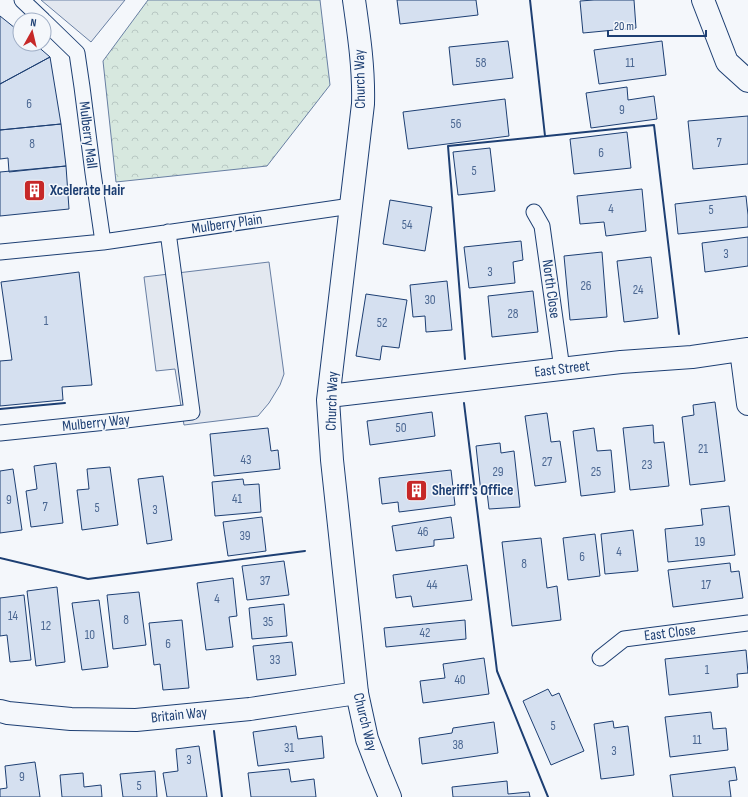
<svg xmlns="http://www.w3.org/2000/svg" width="748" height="797" font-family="'Sofia Sans Condensed',sans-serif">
<defs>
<pattern id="park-crowns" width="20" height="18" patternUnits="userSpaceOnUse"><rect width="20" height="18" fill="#d7e8df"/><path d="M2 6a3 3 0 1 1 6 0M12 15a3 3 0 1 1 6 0" fill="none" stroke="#b8c8c3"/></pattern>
</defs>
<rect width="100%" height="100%" fill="#f4f7fb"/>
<path fill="url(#park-crowns)" stroke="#687fa3" d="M148,0H320L330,85L267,166L116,182L103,61Z"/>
<path fill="#e3e8f0" stroke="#687fa3" d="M41,0H125L91,42Z
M269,262L284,374L280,385L269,403L258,416L184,425L175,369L156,371L144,277Z"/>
<path fill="#d5e0f0" stroke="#1d3f73" d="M397,0H476L478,15L400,24Z
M594,0H634L636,28L583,33L580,1Z
M0,16L20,32V44H35L50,57L0,84Z
M508,41L513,78L453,85L449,47Z
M662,41L666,75L599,84L594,50Z
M50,57L61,124L0,130V84Z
M627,87L628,100L654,96L657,119L591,128L586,93Z
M505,99L509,136L408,149L403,112Z
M748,116V164L693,169L688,121Z
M61,124L66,166L9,172L8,158L0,159V130Z
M627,132L631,168L574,174L570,139Z
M490,148L495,191L458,195L453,152Z
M66,166L69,209L0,216V172Z
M642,189L646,231L606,236L604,222L580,224L577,196Z
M746,196L748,215V227L678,234L675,204Z
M390,200L432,207L425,251L383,244Z
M748,237V266L705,272L702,243Z
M521,241L523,260L513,262L515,283L469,288L464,247Z
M602,252L607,317L570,320L564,256Z
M651,257L658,318L624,322L617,261Z
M79,272L92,385L62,387L63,400L0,406V361L12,360L1,282Z
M447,281L452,330L426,332L425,316L413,317L410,285Z
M533,291L538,332L492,337L488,296Z
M366,294L407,300L399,348L382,346L380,360L356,356Z
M715,402L725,481L690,485L682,417L694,415L693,405Z
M432,412L435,436L370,445L367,421Z
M547,413L551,442L560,441L566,482L535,486L525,416Z
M653,425L654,443L664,442L669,486L630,490L623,428Z
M268,428L271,451L278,450L280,469L214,476L210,434Z
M594,428L597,451L611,450L615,492L581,496L573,431Z
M500,443L501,453L514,451L520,507L489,509L487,492L481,493L476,446Z
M56,463L63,523L31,527L26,491L37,489L34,466Z
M110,467L118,525L82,530L77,490L89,489L87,469Z
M13,469L22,530L0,533V471Z
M451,470L455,505L399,512L398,502L382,504L379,478Z
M163,476L172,540L147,544L138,479Z
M243,479L244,485L259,484L261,512L215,516L212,482Z
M729,506L735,555L668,562L665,529L703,525L701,509Z
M262,517L266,551L228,556L223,522Z
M451,517L454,538L434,540V546L396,551L392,526Z
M633,530L638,571L605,574L601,534Z
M595,534L600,576L568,580L563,538Z
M541,538L547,588L557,586L561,620L512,626L502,542Z
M284,561L289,595L247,600L242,566Z
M730,563L731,572L739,571L743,598L673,607L668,570Z
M467,565L472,600L413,607L411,596L396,598L393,575Z
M233,578L237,616L229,617L233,647L206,650L197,583Z
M57,587L65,662L36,666L27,591Z
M139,592L146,645L113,649L107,595Z
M24,595L31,660L10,662L7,635L0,636V598Z
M99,600L108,667L82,670L72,603Z
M284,604L287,636L252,639L249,608Z
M182,620L189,688L163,690L160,664L154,665L149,623Z
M465,620L466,639L386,647L384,628Z
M292,642L296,675L257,680L253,646Z
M746,650L748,673L737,674L738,687L669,695L665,659Z
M484,658L489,694L423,703L420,681L445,678L443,664Z
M548,689L552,696L559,693L584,751L551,765L523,701Z
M711,712L713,729L726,728L728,750L670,757L665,717Z
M613,721L614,728L628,726L634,775L601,779L594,724Z
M494,722L498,753L422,764L419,738L452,733L453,728Z
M296,726L298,739L322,736L324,758L258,766L253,732Z
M199,746L207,797H167L163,773L178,771L176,749Z
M35,762L40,797H0V789L7,788L5,766Z
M735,767L737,780L729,781L731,797H673L670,775Z
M289,769L291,782L314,779L316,797H251L248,773Z
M155,771L157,797H123L120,774Z
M83,773L84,787L101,785L102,797H62L60,775Z
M507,781L508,794L529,792L530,797H453L452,787Z"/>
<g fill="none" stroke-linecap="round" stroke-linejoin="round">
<defs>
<path id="lane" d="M22,0L43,20
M44,21L77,53L82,87L93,173L103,242
M534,212L542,226L562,369
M0,252L103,242L351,206
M0,433L126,420L192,412L168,232
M600,658L624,639L748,623"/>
<path id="street" d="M703,0L727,62L748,81
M741,350L748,404
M329,396L621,362L692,357L748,349
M0,711L8,713L71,719L136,720L250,709L357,693"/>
<path id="secondary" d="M354,0C359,35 364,69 363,104L328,400L332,460L357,693L367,739L378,768L390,797"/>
</defs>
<use href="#lane" stroke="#1d3f73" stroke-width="17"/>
<use href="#street" stroke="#1d3f73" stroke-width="24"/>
<use href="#secondary" stroke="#1d3f73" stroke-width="24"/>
<use href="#lane" stroke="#f4f7fb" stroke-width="15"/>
<use href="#street" stroke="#f4f7fb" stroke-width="22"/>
<use href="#secondary" stroke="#f4f7fb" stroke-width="22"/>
<path stroke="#1d3f73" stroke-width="2" d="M530,0L545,136
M465,359L448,146L654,125L679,334
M464,403L497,671L548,797
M0,409L65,403
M0,558L88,579L305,551
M214,731L222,797"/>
</g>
<defs>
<symbol id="building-square" viewBox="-11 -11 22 22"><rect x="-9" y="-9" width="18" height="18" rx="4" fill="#c62828" stroke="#f4f7fb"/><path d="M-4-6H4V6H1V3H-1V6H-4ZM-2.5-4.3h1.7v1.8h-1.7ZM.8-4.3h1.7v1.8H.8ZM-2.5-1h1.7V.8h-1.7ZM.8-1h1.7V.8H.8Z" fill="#fff"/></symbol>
</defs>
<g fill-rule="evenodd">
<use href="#building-square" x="22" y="178" width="25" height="25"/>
<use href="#building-square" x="404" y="478" width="25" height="25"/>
</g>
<g text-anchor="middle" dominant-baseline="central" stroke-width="3" stroke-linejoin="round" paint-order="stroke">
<g font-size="13" fill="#4b6792">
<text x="481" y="63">58</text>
<text x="630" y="63">11</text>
<text x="29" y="104">6</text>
<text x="622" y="110">9</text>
<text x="456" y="124">56</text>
<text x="719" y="143">7</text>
<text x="32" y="144">8</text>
<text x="601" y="153">6</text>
<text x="474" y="171">5</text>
<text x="611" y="209">4</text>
<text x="711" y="210">5</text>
<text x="407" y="225">54</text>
<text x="726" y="254">3</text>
<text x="490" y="272">3</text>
<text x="586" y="286">26</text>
<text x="638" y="290">24</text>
<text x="430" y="300">30</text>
<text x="513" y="314">28</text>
<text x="46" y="321">1</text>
<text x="382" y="323">52</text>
<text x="401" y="428">50</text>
<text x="703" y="449">21</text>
<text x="246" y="460">43</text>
<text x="547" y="462">27</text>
<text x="647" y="465">23</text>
<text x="498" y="472">29</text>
<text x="596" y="472">25</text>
<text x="237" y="499">41</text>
<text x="9" y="500">9</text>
<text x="45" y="507">7</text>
<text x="97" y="508">5</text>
<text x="155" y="510">3</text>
<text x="423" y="532">46</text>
<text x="245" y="536">39</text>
<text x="700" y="542">19</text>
<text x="619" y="552">4</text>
<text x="582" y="557">6</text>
<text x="524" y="564">8</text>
<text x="265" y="581">37</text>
<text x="432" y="585">44</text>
<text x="706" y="585">17</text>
<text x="217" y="599">4</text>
<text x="13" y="616">14</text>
<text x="126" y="620">8</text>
<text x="268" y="622">35</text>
<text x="46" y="626">12</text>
<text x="425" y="633">42</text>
<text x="90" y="635">10</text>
<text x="168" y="644">6</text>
<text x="275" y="660">33</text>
<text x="707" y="670">1</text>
<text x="460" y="680">40</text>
<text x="553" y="726">5</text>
<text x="697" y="740">11</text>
<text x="458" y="745">38</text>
<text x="289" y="748">31</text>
<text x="614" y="751">3</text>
<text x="189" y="760">3</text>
<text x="22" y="777">9</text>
<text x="139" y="786">5</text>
</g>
<g font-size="15" fill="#1d3f73" stroke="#f4f7fb">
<text transform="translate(360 79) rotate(-91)">Church Way</text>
<text transform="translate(88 135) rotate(83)">Mulberry Mall</text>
<text transform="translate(227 224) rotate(-8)">Mulberry Plain</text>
<text transform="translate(551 289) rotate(82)">North Close</text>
<text transform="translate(562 369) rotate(-7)">East Street</text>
<text transform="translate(332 401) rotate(-88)">Church Way</text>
<text transform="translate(96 423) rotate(-6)">Mulberry Way</text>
<text transform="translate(670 633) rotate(-7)">East Close</text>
<text transform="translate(179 715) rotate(-6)">Britain Way</text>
<text transform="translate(365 722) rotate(76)">Church Way</text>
</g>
<g font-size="15" font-weight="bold" fill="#1d3f73" stroke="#f4f7fb" text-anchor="start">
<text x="50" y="190">Xcelerate Hair</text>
<text x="432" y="490">Sheriff's Office</text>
</g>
</g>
<g transform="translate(32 32) rotate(8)"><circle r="19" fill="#f4f7fb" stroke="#9eadc5"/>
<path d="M0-3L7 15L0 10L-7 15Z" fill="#c62828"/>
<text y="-6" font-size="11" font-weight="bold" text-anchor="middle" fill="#1d3f73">N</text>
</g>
<path d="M608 30v6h98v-6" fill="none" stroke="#1d3f73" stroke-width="2"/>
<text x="614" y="30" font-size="12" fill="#1d3f73" stroke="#f4f7fb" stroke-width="3" paint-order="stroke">20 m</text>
</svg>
